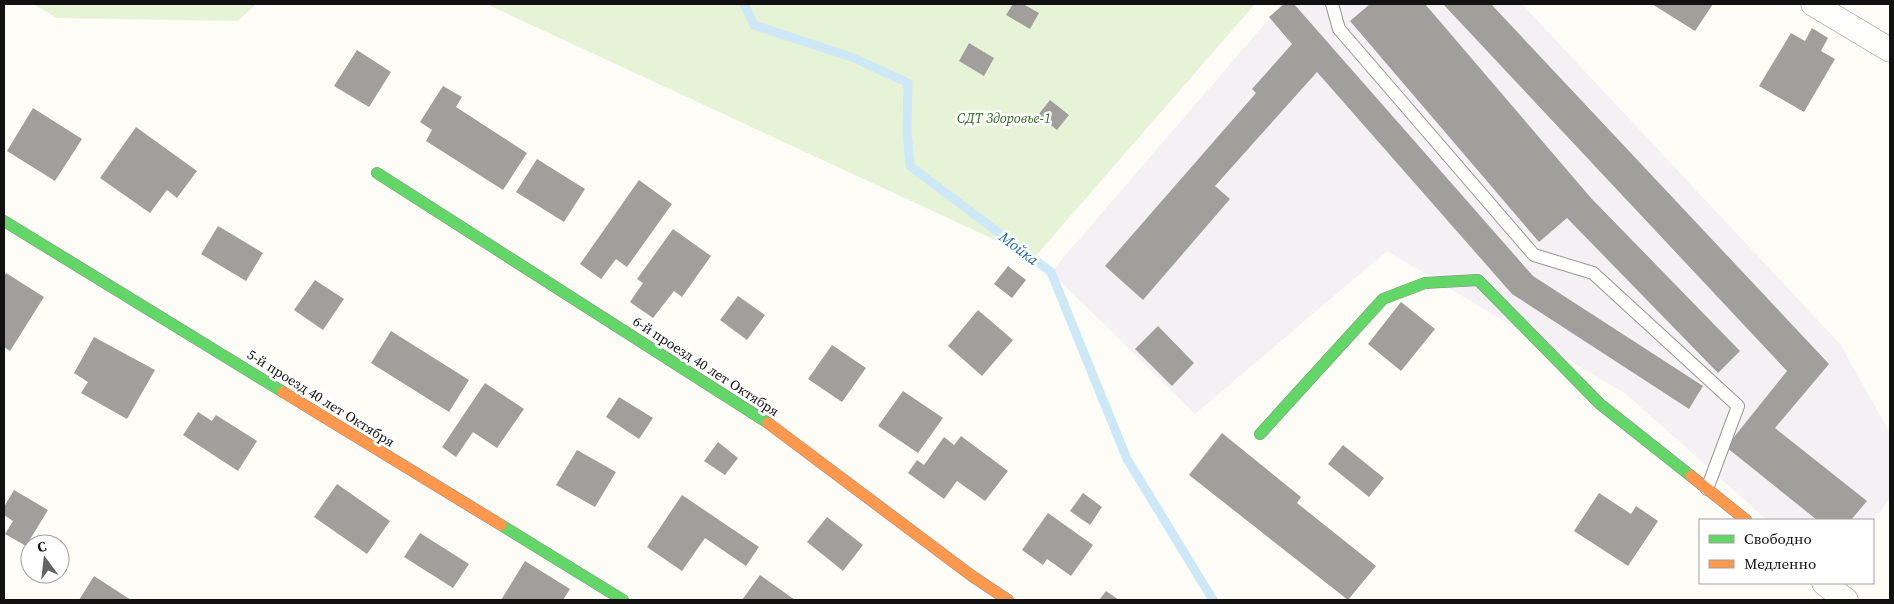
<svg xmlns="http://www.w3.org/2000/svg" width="1894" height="604" font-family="'Source Serif 4',serif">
<rect width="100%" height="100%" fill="#fdfcf7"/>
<path fill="#f5f0f3" d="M1282,4H1522L1840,344L1890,433V498L1873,522V520H1767L1626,394L1387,251L1195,414L1051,272Z"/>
<path fill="#e7f3d7" d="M33,4H256L238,21L57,18Z
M486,4H1255L1034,258Z"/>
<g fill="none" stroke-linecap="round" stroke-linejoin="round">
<path stroke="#cde8f7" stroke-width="9" d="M744,4L754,25L854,58L908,83L907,131L910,166L1051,272L1127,459L1213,600"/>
</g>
<path fill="#a19f9c" d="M1013,4H1023L1039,13L1030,29L1006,15Z
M1284,4H1294L1533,276L1703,386L1689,409L1512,294L1317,72L1215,186L1230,199L1143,300L1105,266L1256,93L1252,89L1292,44L1269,17Z
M1370,4H1425L1591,198L1740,351L1718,373L1567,218L1539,242L1350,21Z
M1443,4H1491L1829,364L1775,428L1867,501L1851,520H1817L1726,447L1787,371Z
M1652,4H1713L1695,31Z
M1812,28L1828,38L1821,51L1835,59L1804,112L1759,86L1791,33L1805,41Z
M969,43L994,58L984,76L959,61Z
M357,50L391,72L369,107L334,86Z
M443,86L462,97L456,107L527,153L503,190L426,141L432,130L420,122Z
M1050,100L1069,115L1057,130L1038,115Z
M33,108L82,139L55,181L7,151Z
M136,127L197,171L177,198L167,190L150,213L100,178Z
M537,159L585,189L564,222L516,192Z
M639,180L672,204L627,267L616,259L601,279L580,264Z
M218,226L263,253L246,281L201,254Z
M673,229L711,256L682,297L674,291L653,318L630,302L643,283L637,279Z
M1008,266L1026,280L1012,298L994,284Z
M6,273L44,297L10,351L4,347V277Z
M315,280L344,299L323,330L294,310Z
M738,296L765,315L747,340L720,320Z
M1401,302L1435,329L1401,371L1368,344Z
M978,310L1013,340L982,376L948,346Z
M1158,326L1194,363L1172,386L1135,349Z
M391,331L469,380L449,412L371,363Z
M94,337L155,370L127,419L81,393L88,382L74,373Z
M832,345L866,368L842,402L808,379Z
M485,383L524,409L497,448L473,432L456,457L442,447Z
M903,391L943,418L918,453L878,426Z
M619,397L653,418L639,439L606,417Z
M198,412L212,421L216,415L257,441L238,471L183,435Z
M1222,433L1301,497L1297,503L1376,566L1348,600L1189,475Z
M961,436L1008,471L985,501L957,481L944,499L908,473L917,460L924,465L944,437L954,445Z
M718,442L738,458L725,475L704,461Z
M1343,445L1384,478L1369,497L1328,464Z
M577,450L616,472L595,507L556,485Z
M337,484L390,521L367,554L314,517Z
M14,490L48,510L26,546L5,534L13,521L4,515V507Z
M1083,493L1102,507L1090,525L1070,511Z
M1599,493L1631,514L1636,506L1658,521L1628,566L1574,531Z
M682,495L759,547L746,566L705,538L682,571L647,547Z
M1048,513L1093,545L1071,576L1047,559L1043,565L1022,550Z
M827,517L863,545L843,571L807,542Z
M420,533L469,564L453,588L404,557Z
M525,561L570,589L563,600H501Z
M760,575L795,600H742Z
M94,576L131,600H79Z
M1106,591L1119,600H1099Z"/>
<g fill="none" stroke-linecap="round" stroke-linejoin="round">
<defs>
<path id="lane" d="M1332,4L1339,29L1534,255L1593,273L1738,406L1707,489"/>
<path id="street" d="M1813,4L1890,50
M1824,583L1846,600"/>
<path id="fast" d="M377,173L768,423
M4,221L283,392
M1260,434L1383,299L1425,283L1478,280L1600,404L1691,476
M501,525L623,600"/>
<path id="slow" d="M283,392L501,525
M768,423L972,576L1008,600
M1691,476L1746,520"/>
</defs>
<use href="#lane" stroke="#979795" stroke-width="14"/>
<use href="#street" stroke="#979795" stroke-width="25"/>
<use href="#fast" stroke="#8e8d8b" stroke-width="12"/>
<use href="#slow" stroke="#8e8d8b" stroke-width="12"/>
<use href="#lane" stroke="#fffffe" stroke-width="12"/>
<use href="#street" stroke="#fffffe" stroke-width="24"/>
<use href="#fast" stroke="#63d668" stroke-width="11"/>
<use href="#slow" stroke="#ff974d" stroke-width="11"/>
</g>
<g text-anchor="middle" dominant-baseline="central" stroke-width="5" stroke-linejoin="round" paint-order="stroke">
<g font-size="14" font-style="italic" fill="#2f6b1f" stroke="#fff">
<text x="1004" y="118">СДТ Здоровье-1</text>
</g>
<g font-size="14" fill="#111" stroke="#fff">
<text transform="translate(706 366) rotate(33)">6-й проезд 40 лет Октября</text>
<text transform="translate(321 398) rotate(32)">5-й проезд 40 лет Октября</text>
</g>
<g font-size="15" font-style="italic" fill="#1768a6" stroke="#fff">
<text transform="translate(1019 248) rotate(37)">Мойка</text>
</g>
</g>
<rect width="1894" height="604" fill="none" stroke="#111111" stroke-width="10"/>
<rect x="1699" y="519" width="175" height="65" fill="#ffffff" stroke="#a0a0a0"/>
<rect x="1709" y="535" width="25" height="8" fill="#63d668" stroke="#a0a0a0"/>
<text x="1744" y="544" font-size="15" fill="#111111">Свободно</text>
<rect x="1709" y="560" width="25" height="8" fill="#ff974d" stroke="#a0a0a0"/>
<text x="1744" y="569" font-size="15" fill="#111111">Медленно</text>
<g transform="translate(45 559) rotate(345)"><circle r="24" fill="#ffffff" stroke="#a0a0a0"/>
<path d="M0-4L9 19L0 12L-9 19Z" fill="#646362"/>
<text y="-8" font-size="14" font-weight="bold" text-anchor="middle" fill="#111111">С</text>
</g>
</svg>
